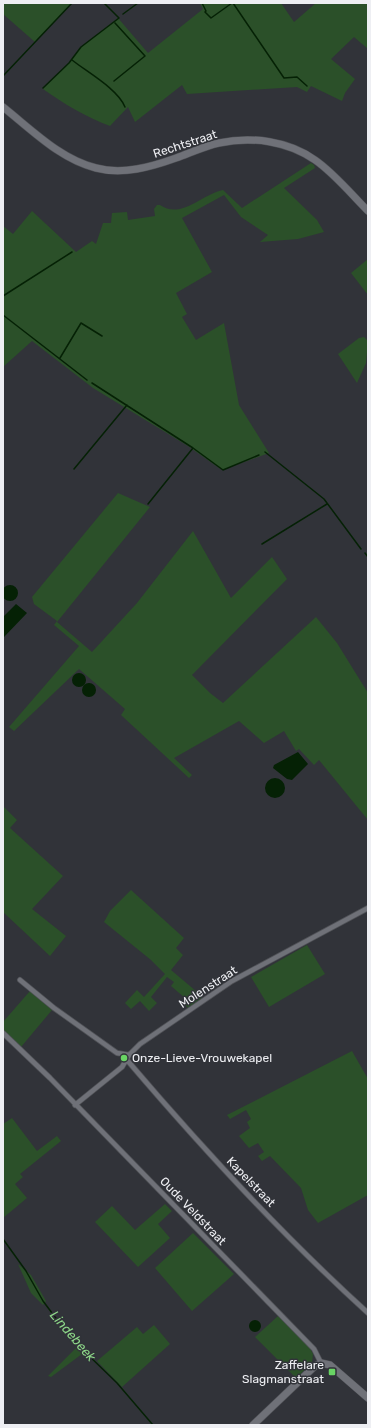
<svg xmlns="http://www.w3.org/2000/svg" width="371" height="1428" font-family="Rubik,sans-serif">
<rect width="100%" height="100%" fill="#313339"/>
<path fill="#2b5029" d="M3,3H72L35,42L3,14Z
M200,3H281L294,22L316,3H368V49L354,37L331,59L355,79L345,93L342,101L311,86L307,92L297,87L187,94L182,85L135,122L128,107L110,126C86,117 64,104 43,89L70,62L79,49L118,18L148,53L203,9Z
M311,163L314,165L315,168L284,188L317,220L324,232L298,239L260,242L268,235L241,217L224,195L182,218L212,272L176,293L187,314L182,317L196,340L224,323L239,405L269,453L222,470L188,446L93,388L32,341L3,367V226L13,234L32,211L76,252L92,241L96,244L103,223H111L112,213L127,212L128,220L155,216L154,209L157,205H160C181,220 202,194 223,190L242,208Z
M368,259V295L351,273Z
M364,337L368,341L366,363L357,383L338,354L359,338Z
M118,493L150,507L57,622L92,652L137,603L193,531L231,598L272,557L287,579L192,675L210,693L223,703L316,617L337,643L368,693V820L319,760L314,765L299,749L296,751L284,731L264,743L239,721L174,758L192,775L189,778L121,715L125,709L79,669L14,731L9,727L79,646L54,625L57,621L34,604L32,597Z
M3,806L17,820L10,828L63,876L32,909L66,936L50,956L3,912Z
M131,890L184,938L176,948L183,955L171,970L203,997L188,1008L182,1001L185,998L171,986L174,982L167,977L151,997L157,1003L149,1011L140,1001L131,1009L125,1003L137,990L144,997L165,974L151,960L104,922L110,911Z
M307,945L325,974L269,1007L251,977Z
M30,991L52,1010L21,1047L3,1030V1022Z
M352,1051L368,1079V1195L318,1223L308,1210L301,1188L270,1156L262,1161L258,1156L264,1152L258,1143L249,1148L239,1136L250,1128L247,1122L251,1119L246,1110L230,1119L227,1115Z
M12,1118L37,1151L57,1136L61,1141L20,1174L23,1177L15,1184L27,1198L3,1218V1124Z
M165,1204L172,1211L158,1224L170,1238L138,1267L95,1222L112,1206L135,1230Z
M193,1233L234,1274L192,1311L155,1268Z
M18,1264L31,1275L46,1301L43,1305L31,1293Z
M278,1316L310,1348L313,1354L312,1363L296,1378L255,1337Z
M154,1325L170,1344L122,1387L97,1361L137,1327L143,1334Z
M77,1347L82,1354L51,1377L48,1376Z"/>
<path fill="#052105" d="M2 593a8 8 0 1 1 16 0a8 8 0 1 1-16 0Z
M16,604L27,613L4,637L3,617Z
M72 680a7 7 0 1 1 14 0a7 7 0 1 1-14 0Z
M82 690a7 7 0 1 1 14 0a7 7 0 1 1-14 0Z
M298,752L308,764L292,780L287,779L273,768L274,765Z
M265 788a10 10 0 1 1 20 0a10 10 0 1 1-20 0Z
M249 1326a6 6 0 1 1 12 0a6 6 0 1 1-12 0Z"/>
<g fill="none" stroke-linecap="round" stroke-linejoin="round">
<path stroke="#052105" stroke-width="1.5" d="M202,3L206,11L205,12L211,18L232,3
M233,3L284,78L297,77L307,86
M123,14L138,3
M72,60C87,72 118,89 125,107
M3,76L72,3
M114,81L145,56L115,23
M43,88L69,63L81,47L119,18L104,3
M3,296L72,252
M3,315L87,380
M60,358L81,323L102,336
M92,383L193,448L223,470L259,455
M265,452L324,499L361,549
M74,469L127,405
M148,504L193,448
M262,544L327,504
M365,553L368,557
M3,1239L26,1271L43,1301L55,1317L82,1349L117,1383L153,1425"/>
<defs>
<path id="street" d="M20,980L54,1008L117,1053L129,1055
M3,1033L50,1078L314,1349L321,1363
M127,1060C202,1148 282,1235 368,1313
M75,1105L122,1067L129,1055L140,1044L232,981L368,908"/>
<path id="secondary" d="M3,107C32,130 60,159 96,168C123,175 151,167 176,158C190,153 205,146 219,143C252,136 288,141 315,160C334,173 352,195 368,211
M253,1425L315,1366L321,1363L330,1365L368,1398"/>
</defs>
<use href="#street" stroke="#505257" stroke-width="6"/>
<use href="#secondary" stroke="#505257" stroke-width="8"/>
<use href="#street" stroke="#6f7178" stroke-width="4.5"/>
<use href="#secondary" stroke="#6f7178" stroke-width="7"/>
</g>
<g fill="#69d464" stroke="#313339" stroke-width="1.5">
<circle cx="124" cy="1058" r="4"/>
<rect x="328" y="1368" width="8" height="8" rx="2"/>
</g>
<g text-anchor="middle" dominant-baseline="central" stroke-width="3" stroke-linejoin="round" paint-order="stroke">
<g font-size="12" fill="#eeeff3" stroke="#313339">
<text transform="translate(185 144) rotate(-18)">Rechtstraat</text>
<text transform="translate(208 987) rotate(-33)">Molenstraat</text>
<text transform="translate(251 1182) rotate(46)">Kapelstraat</text>
<text transform="translate(193 1211) rotate(46)">Oude Veldstraat</text>
</g>
<g font-size="12" fill="#eeeff3" stroke="#313339" text-anchor="start">
<text x="132" y="1058">Onze-Lieve-Vrouwekapel</text>
<text x="324" y="1365" text-anchor="end">Zaffelare<tspan x="324" dy="14">Slagmanstraat</tspan></text>
</g>
<g font-size="13" font-style="italic" fill="#8ed989" stroke="#313339">
<text transform="translate(73 1336) rotate(49)">Lindebeek</text>
</g>
</g>
<rect width="371" height="1428" fill="none" stroke="#eeeff3" stroke-width="8"/>
</svg>
